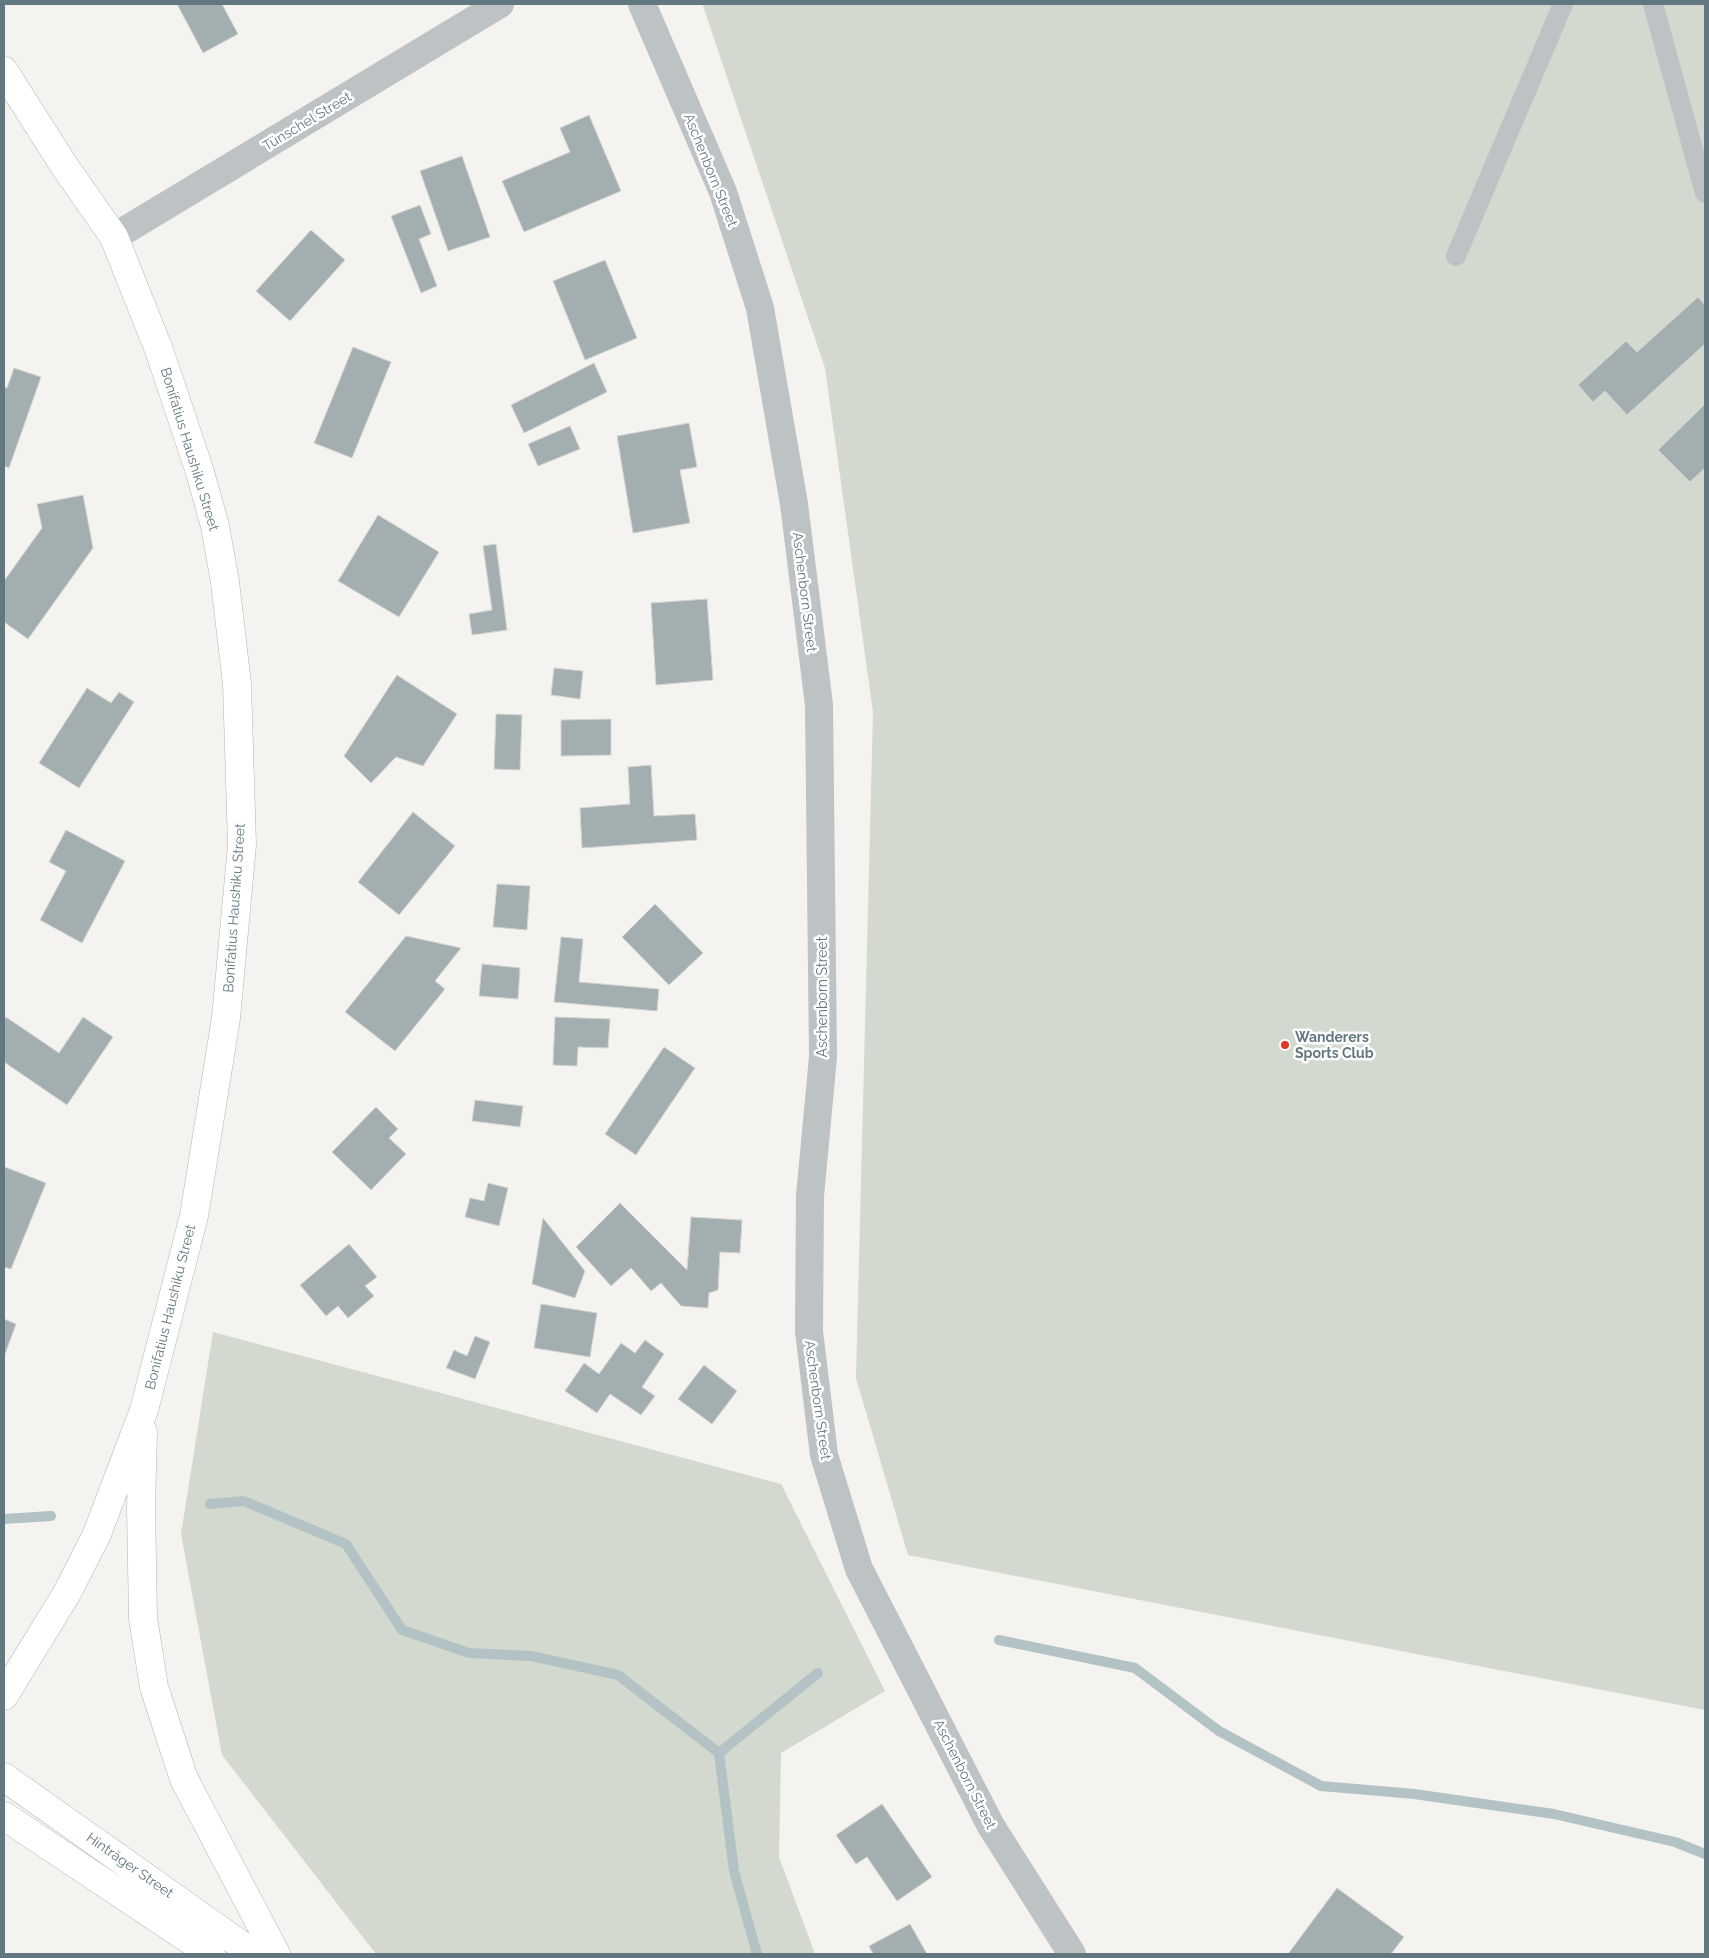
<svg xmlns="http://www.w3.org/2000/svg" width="1709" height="1958" font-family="Raleway,sans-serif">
<rect width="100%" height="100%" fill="#f4f3ef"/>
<path fill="#d3d9cf" d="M706,4H1705V1710L908,1555L856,1378L873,712L825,368L703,6Z
M213,1332L781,1484L885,1691L781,1753L779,1857L815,1954H376L222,1755L181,1534Z"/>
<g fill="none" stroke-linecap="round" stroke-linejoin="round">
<path stroke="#b3c2c4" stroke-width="10" d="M210,1504L244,1501L346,1544L402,1630L469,1653L531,1656L618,1675L719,1753L734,1871L757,1954
M4,1519L51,1516
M999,1640L1135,1668L1219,1731L1321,1786L1414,1794L1554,1814L1675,1842L1705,1854
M719,1753L818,1673"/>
</g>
<path fill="#a3aeb1" stroke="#d5d4d2" d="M177,4H222L238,34L203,53Z
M589,115L621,191L524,232L502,181L570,152L560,128Z
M462,156L490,237L448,251L420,171Z
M420,205L431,234L419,239L437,286L421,293L391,216Z
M311,230L345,260L290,321L256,291Z
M605,260L637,338L585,360L553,281Z
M1698,297L1705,305V344L1627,415L1605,391L1593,402L1578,385L1626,341L1637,352Z
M353,347L391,362L352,458L314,443Z
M594,363L607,392L524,433L511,405Z
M14,368L41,377L9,468L4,466V387L7,388Z
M1705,404V468L1690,482L1658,450Z
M689,423L697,467L680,470L690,523L633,533L617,436Z
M570,426L580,449L538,466L528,444Z
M83,495L93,548L28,639L4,622V581L42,528L37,504Z
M378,515L439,552L399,617L338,581Z
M496,544L507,630L472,635L469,614L492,610L483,546Z
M707,599L713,680L656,685L651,603Z
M554,668L583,671L580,699L551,695Z
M397,675L457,714L423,766L396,757L371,783L344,756Z
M87,688L111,703L119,692L134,702L79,788L39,763Z
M496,714L522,715L520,770L494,769Z
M611,719V755L561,756V720Z
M651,765L654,816L695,814L697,840L582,848L580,808L630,804L628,767Z
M413,812L455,846L399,915L358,882Z
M66,830L125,861L82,943L40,920L66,871L49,862Z
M497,884L530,886L527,930L493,927Z
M655,904L703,953L669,985L622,937Z
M406,936L461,948L435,981L445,989L395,1051L345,1012Z
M561,937L583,939L579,982L659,989L657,1011L554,1002Z
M482,964L520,968L518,999L479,996Z
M6,1017L59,1053L83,1017L113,1037L67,1105L4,1062V1021Z
M555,1017L610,1019L608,1048L578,1047L577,1066L553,1065Z
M664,1047L695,1068L636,1155L605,1134Z
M475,1100L523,1106L520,1127L472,1121Z
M376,1107L398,1129L389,1138L406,1154L371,1190L332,1152Z
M5,1167L46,1183L11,1269L4,1267V1170Z
M488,1183L508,1188L499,1226L465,1217L470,1198L484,1201Z
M620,1203L687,1270L691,1217L742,1220L740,1253L720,1252L718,1290L709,1293L708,1308L681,1306L661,1283L651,1291L631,1268L611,1286L576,1247Z
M543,1218L585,1271L575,1298L532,1284Z
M349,1244L377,1277L365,1286L374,1296L348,1318L338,1306L326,1316L300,1285Z
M541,1304L597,1313L590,1357L534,1348Z
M4,1319L16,1324L4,1357Z
M475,1336L490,1342L475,1379L446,1368L454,1350L467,1356Z
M645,1340L664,1354L642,1387L655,1396L641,1415L610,1394L597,1413L565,1391L584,1363L599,1374L621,1343L635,1353Z
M704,1365L737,1391L712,1424L678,1399Z
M882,1804L932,1877L897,1901L867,1857L856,1864L836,1835Z
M1337,1888L1404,1937L1391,1954H1288Z
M910,1924L927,1954H873L869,1946Z"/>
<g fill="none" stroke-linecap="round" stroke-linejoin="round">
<defs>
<path id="secondary" d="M4,71L65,167L114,237L159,350L199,469L215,526L225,582L237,684L242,845L226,1018L194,1216L144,1410L97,1534L67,1593L4,1696
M143,1432L141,1508L143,1618L154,1687L184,1779L276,1954
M4,1777L254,1954
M4,1816L211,1954"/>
</defs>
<use href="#secondary" stroke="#afb6b9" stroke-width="29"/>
<path stroke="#bdc2c4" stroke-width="20" d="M1653,4L1705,193
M1456,256L1563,4"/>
<path stroke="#bdc2c4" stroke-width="28" d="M642,4L723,192L760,308L794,504L819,705L823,1057L810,1196L809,1331L824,1455L859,1569L991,1826L1072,1954
M114,237L500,4"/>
<use href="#secondary" stroke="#fff" stroke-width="28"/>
</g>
<circle fill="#e23721" stroke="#fff" stroke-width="2" cx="1285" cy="1045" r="5"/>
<g text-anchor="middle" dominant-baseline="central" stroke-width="5" stroke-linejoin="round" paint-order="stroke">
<g font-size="14" fill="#637780" stroke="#fff">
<text transform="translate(307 121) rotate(-31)">Tünschel Street</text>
<text transform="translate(711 170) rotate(68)">Aschenborn Street</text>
<text transform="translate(190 449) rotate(73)">Bonifatius Haushiku Street</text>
<text transform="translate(805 592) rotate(83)">Aschenborn Street</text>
<text transform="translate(234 908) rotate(-86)">Bonifatius Haushiku Street</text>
<text transform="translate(822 997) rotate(-90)">Aschenborn Street</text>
<text transform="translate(170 1307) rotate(-76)">Bonifatius Haushiku Street</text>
<text transform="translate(818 1400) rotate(82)">Aschenborn Street</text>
<text transform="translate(965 1774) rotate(63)">Aschenborn Street</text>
<text transform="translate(130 1865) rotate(35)">Hinträger Street</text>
</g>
<g font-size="14" font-weight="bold" fill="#637780" stroke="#fff" text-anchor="start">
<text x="1295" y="1037">Wanderers<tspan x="1295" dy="16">Sports Club</tspan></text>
</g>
</g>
<rect width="1709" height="1958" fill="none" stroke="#637780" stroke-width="10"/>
</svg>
